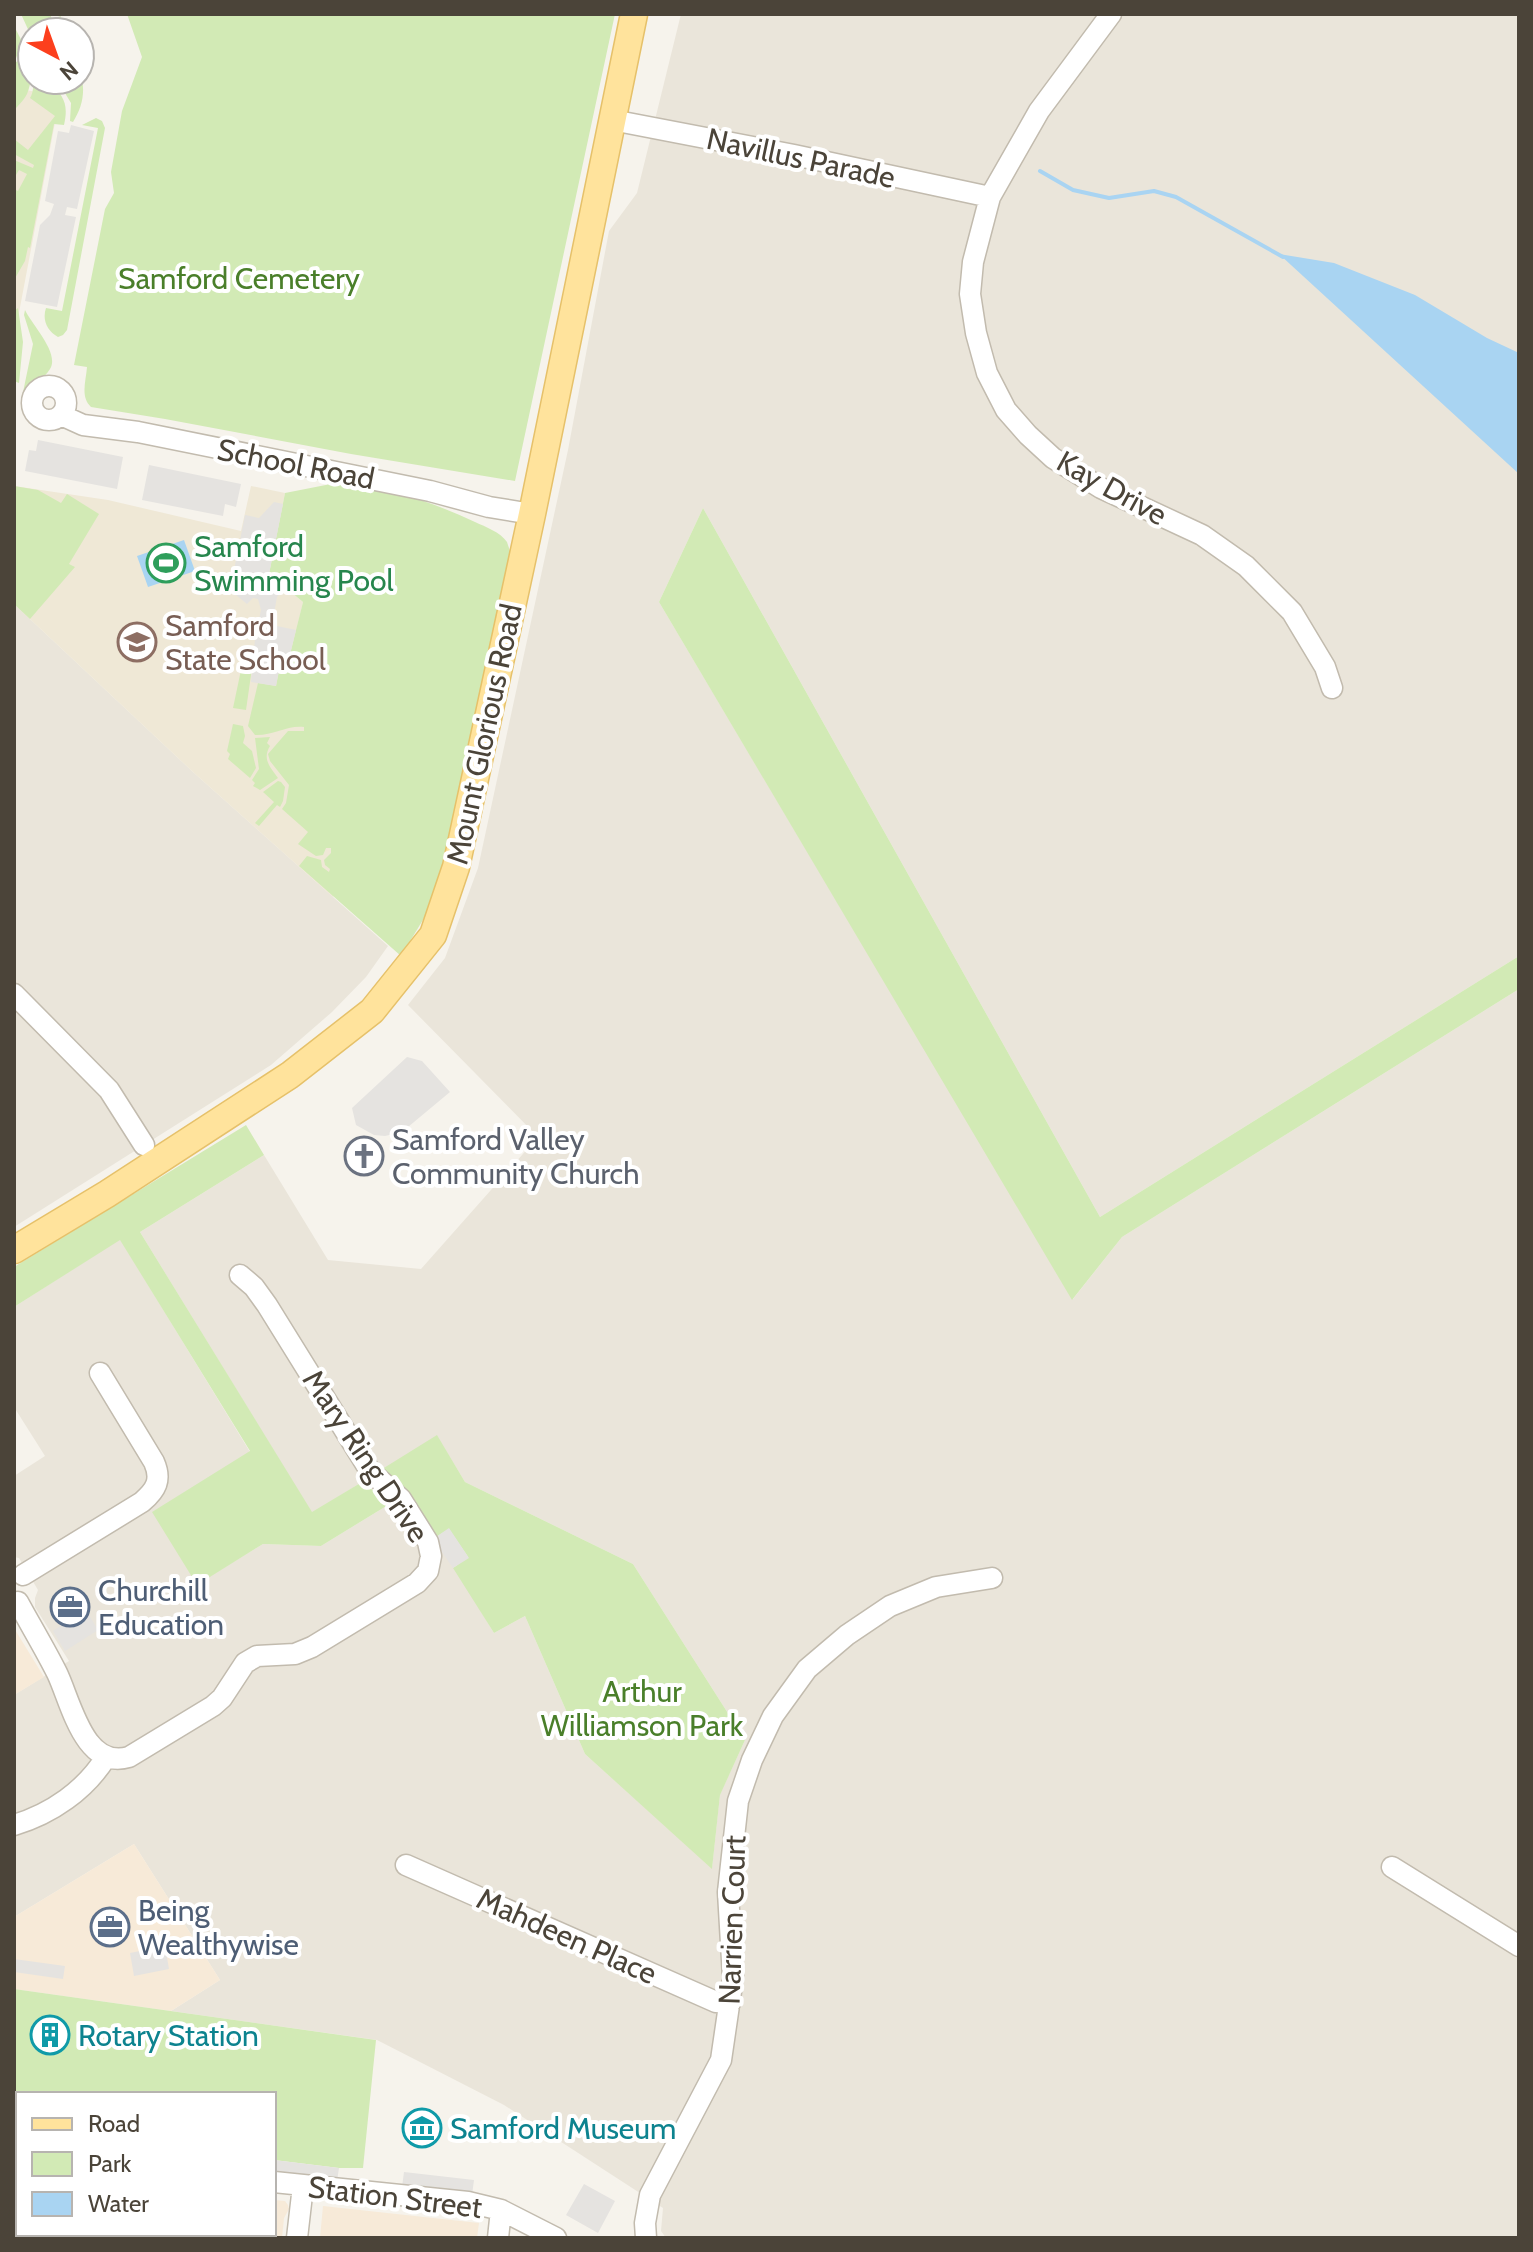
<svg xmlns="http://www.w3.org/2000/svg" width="1533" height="2252" font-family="Cabin,sans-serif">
<rect width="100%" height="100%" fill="#f6f3ec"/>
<path fill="#eae5da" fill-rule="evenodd" d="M681,14H1519V956L1100,1217L703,508L659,602L1073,1299L1122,1237L1519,989V2238H666L661,2231L663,2208L504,2105L377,2040L171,2011L220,1980L134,1844L14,1917V1695L69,1661L35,1607V1598L38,1590L19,1558L14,1557V1476L45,1456L14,1407V1307L120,1239L250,1452L153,1512L197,1584L263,1544L321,1546L388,1505L362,1482L312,1513L140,1232L264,1155L328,1260L421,1269L538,1137L408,1005L445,958L478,868L568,450L609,231L637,193ZM437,1436L465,1482L633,1564L745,1740L720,1794L712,1868L585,1754L525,1616L494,1633L462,1580L398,1485Z
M14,604L193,772L388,946L366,977L332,1012L271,1065L14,1227Z"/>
<path fill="#f7ead8" d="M14,1628L44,1677L14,1695Z
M134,1844L220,1980L171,2011L14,1989V1917Z
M274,2200L285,2201L288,2205L289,2209L284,2218L282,2238H216L175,2234H274Z
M323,2206L479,2223L477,2238H320Z"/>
<path fill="#efe8d6" d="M14,88L60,96L14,339Z
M14,486L108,500L241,531L251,486L285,493L269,574L303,602L283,685L295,695L345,873L333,897L193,772L14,604Z"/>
<path fill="#d2eab5" d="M21,14H50L52,19L61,16L56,32H32V38Z
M127,14H615L515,481L351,454L165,419L91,407C80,397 86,381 87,367L74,365L105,209L114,193L111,172L122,111L142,57Z
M14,26L27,51L32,54C32,68 32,82 27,94C24,100 18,106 14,110V63L18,61L14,50Z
M80,72C86,90 83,106 73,122L70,121L71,103L57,80H80Z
M36,80H50C63,98 69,102 64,125L54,124L30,248L28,247L25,261L14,280V189L18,191L27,174L19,170L16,175L14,174V160L33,168L34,165L14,154V139L28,150L55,116L30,98C34,92 32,86 36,80Z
M96,118L102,121L105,128L67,330L63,335L58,337C47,331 42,320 46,308L62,311L98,128L82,125Z
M18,308L23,342L19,383L14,381V311Z
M25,310C32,325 60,353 50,369C44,379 29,387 22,397L33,344L24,315Z
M336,483C384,485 432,502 475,522C486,527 500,532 507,542C508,545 510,551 511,554L464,821L432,905L401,956L299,866L307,856L321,860L322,867L329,872L330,869L325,865L324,860L331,853V848H326L323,855L316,856L298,844L308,832L282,809L286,803L289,785L270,761L268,754L288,731H304V727C287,725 272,736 255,735L248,726L258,683L276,686L280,665L287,666L303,602L269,574L285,493Z
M14,486L38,490L61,503L67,494L99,514L69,564L75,567L30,619L14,604Z
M703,508L1100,1217L1519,956V989L1122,1237L1072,1300L659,602Z
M242,651L248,653L253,661L246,710L233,708L241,670L239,669Z
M233,724L243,726L245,736L243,743L252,751L256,768L250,778L228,759L230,754L227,751Z
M270,737L267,743L270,746C262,759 270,767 278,778L260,790L253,786L255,783L252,780L259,769L255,738Z
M278,781L281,782L285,787L283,801L280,807L277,805L259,826L255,823L274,802L263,792Z
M246,1125L264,1155L140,1232L312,1512L362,1482L383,1498L388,1505L321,1546L263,1544L197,1585L152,1512L250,1451L120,1240L14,1307V1267Z
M437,1435L465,1482L633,1564L745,1740L720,1795L712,1869L585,1754L525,1616L494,1633L453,1568L468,1557L449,1529L433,1539L379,1471Z
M14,1989L376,2040L363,2168H339L274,2160V2094H18V2137L14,2136Z"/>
<path fill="#e5e3e0" d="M71,125L94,131L77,209L67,207L65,215L76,217L57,307L25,301L40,225L50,215L54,204L45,201L58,131L69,133Z
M38,440L123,457L117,489L25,471L29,450L36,451Z
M149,465L241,484L236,507L225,504L223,516L142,500Z
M274,502L283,504L269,574L285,587L277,597L272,625L296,630L287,667L280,666L276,686L251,682L255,639L261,610L258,599L253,598L247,604L236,595L238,587L231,585L245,515L259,518Z
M407,1057L422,1061L450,1092L402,1132L385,1136L374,1135L356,1125L352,1108Z
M449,1528L469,1558L453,1568L433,1539Z
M86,1610L98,1630L65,1651L53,1631Z
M165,1946L169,1969L134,1976L130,1953Z
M14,1959L65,1966L63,1979L14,1972Z
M274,2160L339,2168L337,2181L274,2172Z
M404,2172L474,2180L472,2195L402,2187Z
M584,2184L615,2201L598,2233L566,2215Z"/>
<path fill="#a9d4f2" d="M1279,254L1334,263L1415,295L1487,338L1519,353V474Z
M184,540L195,571L148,587L137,556Z"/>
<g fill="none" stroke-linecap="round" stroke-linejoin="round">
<path stroke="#a9d4f2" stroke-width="4" d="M1040,171L1073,190L1109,198L1154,191L1176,197L1283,257"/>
<defs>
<path id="minor" d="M1111,14L1039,111L990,197L973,262L970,294L976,333L987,373L1006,410L1028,435L1053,458L1101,488L1202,535L1246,566L1292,612L1325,667L1332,688
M612,120L794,155L990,197
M32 403a17 17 0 1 1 34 0a17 17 0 1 1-34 0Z
M61,415L83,425L138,432L430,491L489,507L532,514
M14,994L109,1090L144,1145
M23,1575L142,1502C156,1490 162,1480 154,1462L100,1373
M18,1602C31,1626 45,1649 57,1673C71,1702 84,1770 129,1757L213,1706L222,1698L245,1663L257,1656L295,1654L312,1647L417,1583L428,1571L431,1556L428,1542L401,1499L370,1471L267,1305L254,1287L240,1275
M14,1825C51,1814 86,1790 106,1757
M406,1865L716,2002L730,2003
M1392,1867L1519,1946
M14,2149L18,2148
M274,2182L468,2202L501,2210L556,2238
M297,2238L303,2186
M498,2238L501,2210
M646,2238L645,2223L650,2195L721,2060L733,1978L728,1892L738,1801L752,1760L773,1716L807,1669L847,1635L890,1606L936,1587L992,1578"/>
<path id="major" d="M14,1250L107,1194L290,1075L372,1011L433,935L456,867L532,514L634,14
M14,2188L18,2195
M42,2234L44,2238"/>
</defs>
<use href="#minor" stroke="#c2bbae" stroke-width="23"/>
<use href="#major" stroke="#e6c16a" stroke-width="29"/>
<use href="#minor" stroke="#fff" stroke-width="20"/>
<use href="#major" stroke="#ffe39c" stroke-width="26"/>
</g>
<defs>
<symbol id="stadium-ring" viewBox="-11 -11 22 22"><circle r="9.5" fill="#fff" stroke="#2e9e5b" stroke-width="1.5"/><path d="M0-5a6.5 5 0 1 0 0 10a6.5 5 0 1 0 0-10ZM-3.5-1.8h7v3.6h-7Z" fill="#2e9e5b"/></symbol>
<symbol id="school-ring" viewBox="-11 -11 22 22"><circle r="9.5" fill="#fff" stroke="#8d6e63" stroke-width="1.5"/><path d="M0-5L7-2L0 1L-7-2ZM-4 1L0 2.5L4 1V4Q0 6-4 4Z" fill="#8d6e63"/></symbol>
<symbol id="church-ring" viewBox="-11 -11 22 22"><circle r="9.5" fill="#fff" stroke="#6b7280" stroke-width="1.5"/><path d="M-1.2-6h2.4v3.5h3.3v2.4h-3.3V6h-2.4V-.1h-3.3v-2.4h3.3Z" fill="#6b7280"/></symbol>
<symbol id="office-ring" viewBox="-11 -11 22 22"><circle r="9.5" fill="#fff" stroke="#5c6f8a" stroke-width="1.5"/><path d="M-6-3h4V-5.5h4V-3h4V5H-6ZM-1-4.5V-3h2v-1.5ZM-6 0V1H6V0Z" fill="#5c6f8a"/></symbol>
<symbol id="building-ring" viewBox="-11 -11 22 22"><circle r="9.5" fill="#fff" stroke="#0f9aa8" stroke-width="1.5"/><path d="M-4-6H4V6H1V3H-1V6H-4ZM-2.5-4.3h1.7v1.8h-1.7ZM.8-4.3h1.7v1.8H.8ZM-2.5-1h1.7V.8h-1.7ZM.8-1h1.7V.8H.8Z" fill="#0f9aa8"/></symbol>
<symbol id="museum-ring" viewBox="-11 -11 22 22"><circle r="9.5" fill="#fff" stroke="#0f9aa8" stroke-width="1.5"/><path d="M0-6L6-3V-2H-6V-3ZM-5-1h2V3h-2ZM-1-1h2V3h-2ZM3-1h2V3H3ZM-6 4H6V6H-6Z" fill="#0f9aa8"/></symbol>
</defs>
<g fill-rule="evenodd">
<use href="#stadium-ring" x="144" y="541" width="44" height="44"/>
<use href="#school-ring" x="115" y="620" width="44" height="44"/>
<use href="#church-ring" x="342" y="1134" width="44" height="44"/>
<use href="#office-ring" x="48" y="1585" width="44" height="44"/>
<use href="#office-ring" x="88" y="1905" width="44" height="44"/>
<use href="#building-ring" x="28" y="2013" width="44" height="44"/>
<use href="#museum-ring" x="400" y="2106" width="44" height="44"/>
</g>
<g text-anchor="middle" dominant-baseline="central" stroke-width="8" stroke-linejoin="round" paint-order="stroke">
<g font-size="30" fill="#4b4439" stroke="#fff">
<text transform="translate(801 158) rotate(12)">Navillus Parade</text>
<text transform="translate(296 464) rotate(11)">School Road</text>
<text transform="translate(1112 488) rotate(29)">Kay Drive</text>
<text transform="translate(484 734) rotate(-78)">Mount Glorious Road</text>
<text transform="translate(366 1456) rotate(56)">Mary Ring Drive</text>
<text transform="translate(732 1920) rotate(-88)">Narrien Court</text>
<text transform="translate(567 1936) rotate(24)">Mahdeen Place</text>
<text transform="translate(395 2197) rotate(7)">Station Street</text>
</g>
<g font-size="30" fill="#4a7f2a" stroke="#fff">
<text x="239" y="278">Samford Cemetery</text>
<text x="642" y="1691">Arthur<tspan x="642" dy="34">Williamson Park</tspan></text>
</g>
<g font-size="30" fill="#27864d" stroke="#fff" text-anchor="start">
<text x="194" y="546">Samford<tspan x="194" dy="34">Swimming Pool</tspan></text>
</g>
<g font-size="30" fill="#785e54" stroke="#fff" text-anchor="start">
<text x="165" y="625">Samford<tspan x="165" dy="34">State School</tspan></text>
</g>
<g font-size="30" fill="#5b616d" stroke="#fff" text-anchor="start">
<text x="392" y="1139">Samford Valley<tspan x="392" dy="34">Community Church</tspan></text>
</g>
<g font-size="30" fill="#4e5e75" stroke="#fff" text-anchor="start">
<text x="98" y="1590">Churchill<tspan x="98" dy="34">Education</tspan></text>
<text x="138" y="1910">Being<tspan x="138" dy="34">Wealthywise</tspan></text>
</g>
<g font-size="30" fill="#0d838f" stroke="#fff" text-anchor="start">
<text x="78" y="2035">Rotary Station</text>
<text x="450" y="2128">Samford Museum</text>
</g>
</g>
<rect width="1533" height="2252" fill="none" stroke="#4b4439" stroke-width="32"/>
<rect x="16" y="2092" width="260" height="144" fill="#ffffff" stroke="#b7b4b0" stroke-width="2"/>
<rect x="32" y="2118" width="40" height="12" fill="#ffe39c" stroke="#b7b4b0" stroke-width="2"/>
<text x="88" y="2132" font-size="24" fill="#4b4439">Road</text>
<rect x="32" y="2152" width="40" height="24" fill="#d2eab5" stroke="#b7b4b0" stroke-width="2"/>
<text x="88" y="2172" font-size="24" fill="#4b4439">Park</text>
<rect x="32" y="2192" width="40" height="24" fill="#a9d4f2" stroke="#b7b4b0" stroke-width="2"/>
<text x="88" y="2212" font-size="24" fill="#4b4439">Water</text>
<g transform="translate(56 56) rotate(139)"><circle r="38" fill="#ffffff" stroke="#b7b4b0" stroke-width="2"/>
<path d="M0-6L14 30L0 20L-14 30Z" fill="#fc3f1d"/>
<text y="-12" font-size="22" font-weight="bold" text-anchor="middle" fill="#4b4439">N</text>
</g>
</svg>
